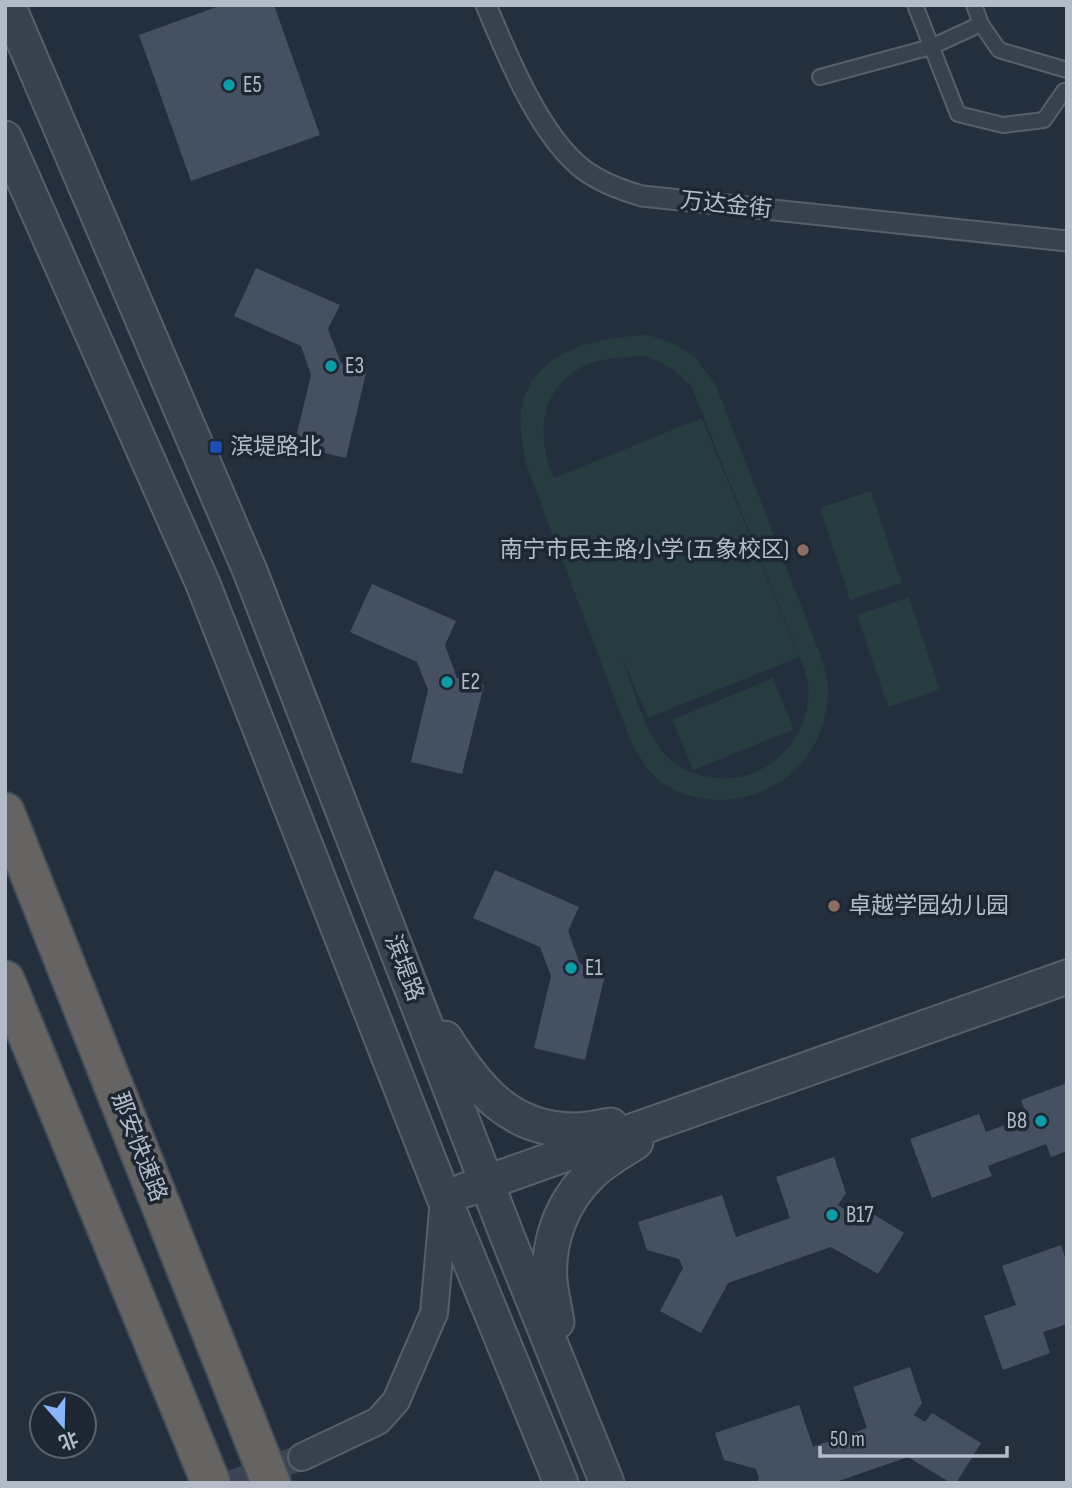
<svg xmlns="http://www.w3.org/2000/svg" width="1072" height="1488" font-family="'Sofia Sans Condensed','Noto Sans SC',sans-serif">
<rect width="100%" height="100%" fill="#242f3e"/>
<path fill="#263c3f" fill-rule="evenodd" d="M648,335L673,343L694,356L715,383L823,662C825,671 828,680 828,689C828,752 784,797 722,800C701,800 678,795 661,782C648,772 640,757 632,744L527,467C523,449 519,431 521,413C529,351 595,337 648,335ZM646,356L675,370L691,386L802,663C804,670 807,677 808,684C813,738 765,787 711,777C697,775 684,771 672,761C644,736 634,689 621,655L648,718L799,657L702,418L554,478C534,435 541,381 591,363C609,357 628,357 646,356Z
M871,491L902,583L850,600L820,508Z
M909,597L940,690L888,707L857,615Z
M773,678L794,729L693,770L672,720Z"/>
<path fill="#455162" d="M222,5H274L320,135L191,181L139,35Z
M256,268L340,305L328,329L341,363L367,369L346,458L294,446L311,375L301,346L234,316Z
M372,584L456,621L445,645L457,678L484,685L462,774L411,762L428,690L417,662L350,632Z
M495,870L579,907L568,931L580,964L606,971L585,1060L534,1048L551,976L540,947L473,918Z
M1067,1083V1151L1051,1157L1046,1144L988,1166L992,1176L932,1198L910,1139L979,1114L986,1132L1027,1117L1021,1100Z
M834,1157L846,1193L838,1205L848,1212L855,1203L904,1233L878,1274L831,1247L728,1283L701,1333L660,1311L683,1268L679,1259L647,1250L638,1222L722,1195L736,1237L790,1218L776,1177Z
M1061,1245L1067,1263V1324L1043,1332L1050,1353L1003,1370L984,1316L1016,1305L1002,1266Z
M910,1367L922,1403L914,1415L925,1422L932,1413L981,1443L956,1483H951L908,1457L833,1483H757L759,1478L756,1469L724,1460L715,1433L799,1405L813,1447L867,1428L853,1387Z"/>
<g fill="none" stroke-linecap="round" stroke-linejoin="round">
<path stroke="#3a4453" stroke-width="26" stroke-dasharray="26 13" stroke-linecap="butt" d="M233,1483L302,1457"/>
<defs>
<path id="service" d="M915,5L958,114L1003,125L1044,120L1064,91
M974,5L981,24L999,50L1067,70
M820,77L931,47L981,24"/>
<path id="pedestrian" d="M486,5C507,55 540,137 584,170C602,183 621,190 642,196L1067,241"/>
<path id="minor" d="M302,1457L378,1421L396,1401L434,1313L444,1200"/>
<path id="tertiary" d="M8,5L250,571L508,1238L607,1483
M5,138L203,584L444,1198L561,1483
M445,1038C477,1088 509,1130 574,1130C586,1130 599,1127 611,1125
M465,1190L1067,977
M557,1322C555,1308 551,1294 550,1280C547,1240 563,1200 592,1173C604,1161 621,1152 636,1142"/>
<path id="trunk" d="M5,812L271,1483
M5,980L211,1483"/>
</defs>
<use href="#service" stroke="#565f6c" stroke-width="18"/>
<use href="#pedestrian" stroke="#565f6c" stroke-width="23"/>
<use href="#minor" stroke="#565f6c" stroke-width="30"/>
<use href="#tertiary" stroke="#565f6c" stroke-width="37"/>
<use href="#trunk" stroke="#434c59" stroke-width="42"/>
<use href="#service" stroke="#38414e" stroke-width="14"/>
<use href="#pedestrian" stroke="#38414e" stroke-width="19"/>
<use href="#minor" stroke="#38414e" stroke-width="26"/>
<use href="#tertiary" stroke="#38414e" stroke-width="33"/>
<use href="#trunk" stroke="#656462" stroke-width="38"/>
</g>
<g fill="#0f9aa8" stroke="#1d2633" stroke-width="2.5">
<circle cx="229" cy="85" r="7"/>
<circle cx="331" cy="366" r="7"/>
<circle cx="447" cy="682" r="7"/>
<circle cx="571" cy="968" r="7"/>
<circle cx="1041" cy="1121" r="7"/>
<circle cx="832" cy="1215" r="7"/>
</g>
<rect fill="#1a4fb4" stroke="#1d2633" stroke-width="2.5" x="209" y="440" width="14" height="14" rx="3.5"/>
<g fill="#8d6e63" stroke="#1d2633" stroke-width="2.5">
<circle cx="803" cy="550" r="7"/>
<circle cx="834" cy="906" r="7"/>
</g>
<g text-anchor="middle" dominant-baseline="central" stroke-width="7" stroke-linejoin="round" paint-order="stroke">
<g font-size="23" fill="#b4bcc9" stroke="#1d2633" text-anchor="start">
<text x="243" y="85">E5</text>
<text x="345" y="366">E3</text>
<text x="230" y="447">滨堤路北</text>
<text x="789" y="550" text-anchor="end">南宁市民主路小学 (五象校区)</text>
<text x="461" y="682">E2</text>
<text x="848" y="906">卓越学园幼儿园</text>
<text x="585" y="968">E1</text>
<text x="1027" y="1121" text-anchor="end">B8</text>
<text x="846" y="1215">B17</text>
</g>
<g font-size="23" fill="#b4bcc9" stroke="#1d2633">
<text transform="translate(726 205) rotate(6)">万达金街</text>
<text transform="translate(404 968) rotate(69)">滨堤路</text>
<text transform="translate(139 1147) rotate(69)">那安快速路</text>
</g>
</g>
<rect width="1072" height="1488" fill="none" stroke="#b4bcc9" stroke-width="14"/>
<g transform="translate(63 1425) rotate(160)"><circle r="33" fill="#1d2633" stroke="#59626f" stroke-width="2"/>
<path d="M0-5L12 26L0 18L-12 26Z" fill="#8ab4f8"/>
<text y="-10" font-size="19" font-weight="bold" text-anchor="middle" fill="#b4bcc9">北</text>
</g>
<path d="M820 1446v10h187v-10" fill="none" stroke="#b4bcc9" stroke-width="3.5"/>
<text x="830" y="1446" font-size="21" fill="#b4bcc9" stroke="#1d2633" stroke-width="5" paint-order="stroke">50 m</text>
</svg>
